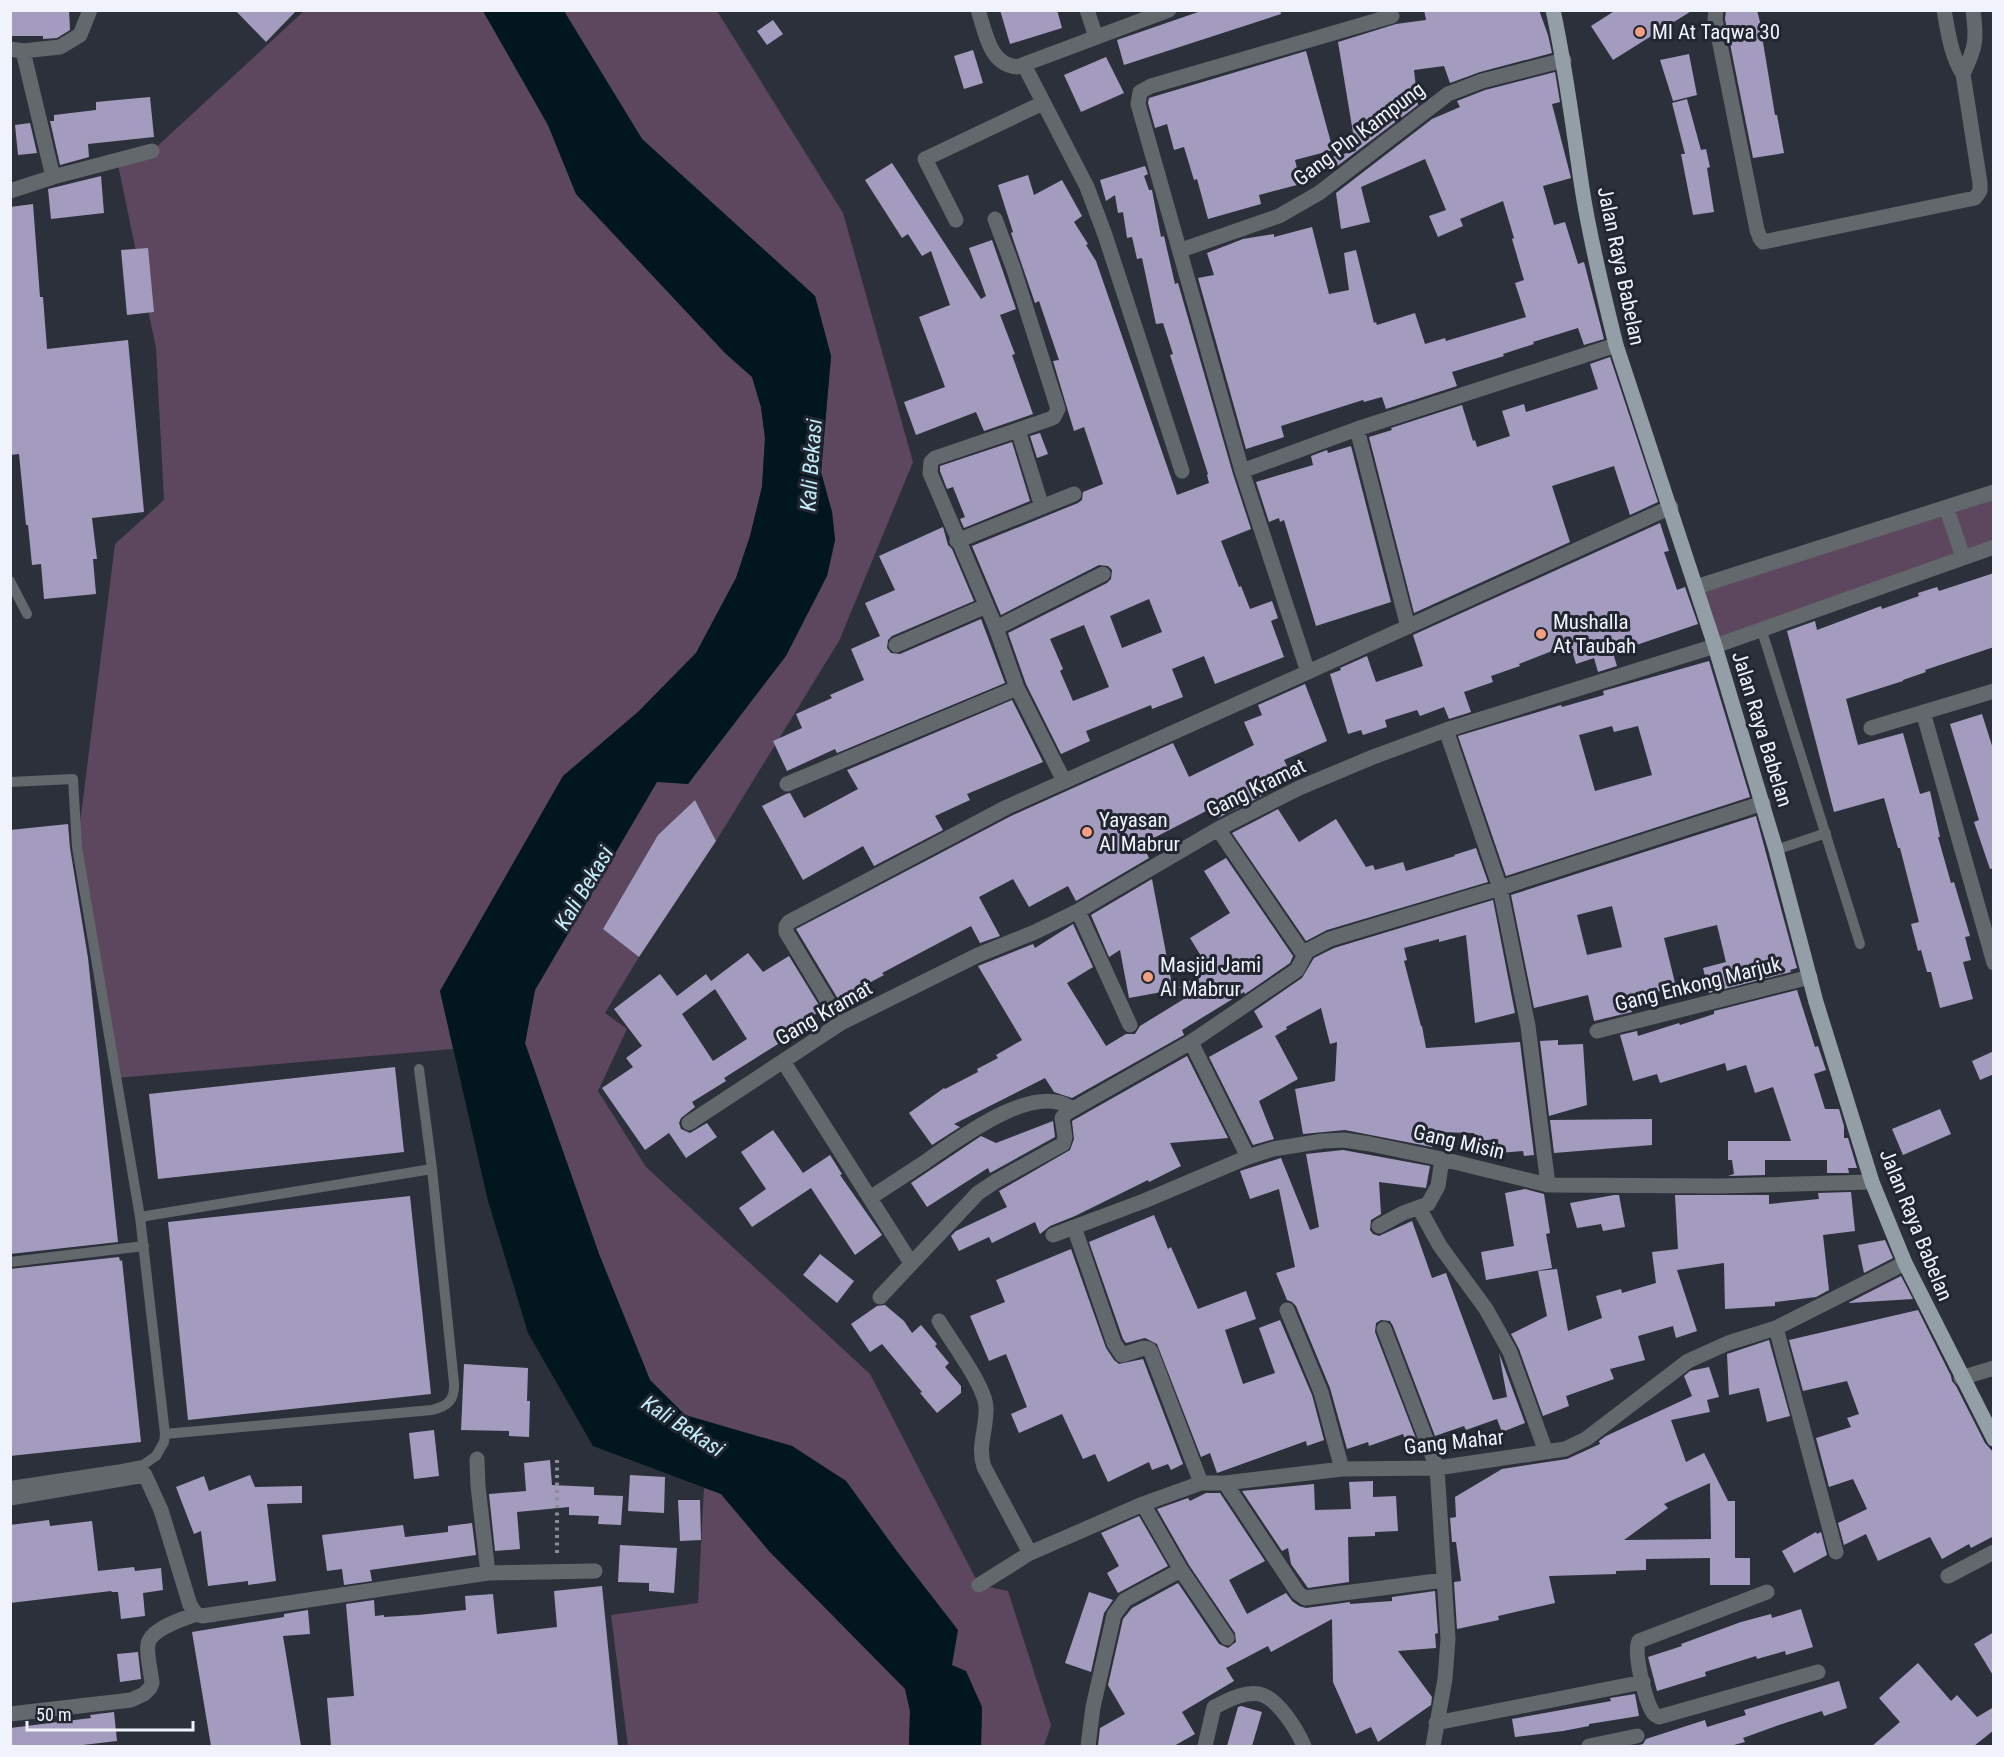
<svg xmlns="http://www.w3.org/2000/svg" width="2004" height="1757" font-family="'Roboto Condensed',sans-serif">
<rect width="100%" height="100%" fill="#2c303b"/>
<path fill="#5c475f" d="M304,11H483L548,125L576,194L726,354L752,376L761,407L765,438L762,487L750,536L736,578L696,653L638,712L563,776L440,991L453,1049L116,1078L77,847L115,544L164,500L156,348L117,160L152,151Z
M564,11H717L843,213L913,462L839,641L716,841L695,800L658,835L603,929L639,957L605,1013L627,1029L598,1091L646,1167L870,1374L979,1585L1008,1591L1051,1725L1044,1746H981L982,1707L952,1665L896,1550L846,1481L792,1446L685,1415L650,1380L599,1254L525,1043L535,990L657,781L688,784L827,576L835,540L832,512L821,473L831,356L815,296L642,139Z
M1993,492V547L1715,646L1696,587Z
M704,1488L721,1494L769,1551L906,1689L910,1711L909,1746H628L611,1615L698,1603Z"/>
<path fill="#02171d" d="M483,11H564L642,139L815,296L831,356L821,472L832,512L835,540L827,576L786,656L688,784L657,782L535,990L525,1043L599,1254L650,1380L685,1415L792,1446L846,1481L896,1550L958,1630L952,1665L966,1671L982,1707L981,1746H909L910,1711L905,1689L769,1551L721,1494L593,1446L528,1333L488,1201L440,991L563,776L638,712L696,653L736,578L750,536L762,487L765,438L761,407L752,377L726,354L576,194L548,125Z"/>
<path fill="#a49cbf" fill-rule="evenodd" d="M10,10H69L70,30L57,38L43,39V36H10Z
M235,10H297L266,42Z
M1000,10H1057L1062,28L1010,44Z
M1204,10H1280L1281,14L1124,65L1117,40Z
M1424,10H1539L1548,35L1552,53L1480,72L1450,83L1444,66L1414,70L1418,105L1332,170L1331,157L1356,151L1338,42L1396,24L1426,20Z
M1616,10H1693L1613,60L1591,26Z
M1726,10H1757L1765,42H1763L1775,115H1777L1784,153L1753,158L1725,19Z
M773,20L783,34L767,45L757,31Z
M973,50L983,83L964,89L954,56Z
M1306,51L1333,150L1295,160L1301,184L1259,195L1261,204L1208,219L1197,179L1194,180L1184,147L1174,150L1167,124L1155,128L1148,103L1149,98Z
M1689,54L1697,95L1673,101L1660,60Z
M1106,57L1124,93L1081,112L1064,75Z
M1555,72L1560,102L1552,104L1571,178L1543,186L1554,225L1565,222L1578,264L1584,262L1604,339L1584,345L1578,328L1533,342L1534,344L1503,354L1504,356L1452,372L1457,386L1386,409L1382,397L1364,402L1363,400L1281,426L1284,437L1246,449L1198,278L1214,275L1207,253L1243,239L1274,234V237L1312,227L1329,294L1349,290L1344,253L1356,250L1374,323L1376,322L1377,325L1415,313L1425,344L1445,338L1446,341L1526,317L1515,283L1524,280L1512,239L1514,238L1503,201L1460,219L1463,226L1438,237L1429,216L1446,210L1425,159L1361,187L1370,222L1341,229L1336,193L1432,119L1460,107L1457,101L1485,90Z
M150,97L154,137L88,144L89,157L60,165L50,121H54V115L96,110V102Z
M1687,99L1701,150L1706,149L1710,167L1707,168L1714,212L1693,215L1681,154H1685L1672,103Z
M30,123L37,153L18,155L15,125Z
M892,163L981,299L986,296L969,248L992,240L1016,309L1000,315L1015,354L1012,355L1033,414L984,431L976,412L916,435L904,402L945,387L919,317L950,305L931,251L922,256L908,234L902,238L865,180Z
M1145,166L1148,174L1144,176L1149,190H1152L1161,237L1164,236L1175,284L1178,283L1233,474L1251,529L1221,541L1239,587L1241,586L1250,609L1272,601L1278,618L1271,621L1284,657L1215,684L1204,656L1172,669L1183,697L1152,709L1151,705L1086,731L1090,741L1061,754L1026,684L1008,633L1107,583L1111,579L1112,570L1108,566L1099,565L1001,615L972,546L1078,503L1082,500L1083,492L1103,484L1084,427L1074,431L1053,361L1059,360L1039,301L1035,303L1011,233L1013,232L998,185L1028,175L1034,195L1062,180L1082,216L1074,222L1088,244L1086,245L1096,261L1177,495L1209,483L1207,475L1208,474L1170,355L1173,354L1163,323L1156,324L1142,258L1137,259L1132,237L1127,238L1123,212L1118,213L1115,195L1106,201L1100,180ZM1149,599L1162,632L1122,648L1110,616ZM1084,625L1109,687L1073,701L1060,671L1063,669L1050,639Z
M101,176L104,213L51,219L48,189Z
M33,204L40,297H43L47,349L128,340L144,512L92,518L97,559H93L96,594L44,599L41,564L32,565L28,525H26L19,454L10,455V207Z
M148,248L154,312L127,315L121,250Z
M1610,357L1658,502L1630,515L1614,466L1552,486L1570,542L1414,613L1369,437L1392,430L1391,428L1462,405L1473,441L1475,440L1477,447L1510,436L1502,411L1524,404L1526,412L1598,389L1590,364Z
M1040,433L1048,454L1037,458L1030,436Z
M1012,442L1030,501L964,528L960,519L965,517L953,487L947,489L940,471V466Z
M1351,446L1391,602L1316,626L1284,520L1280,522L1279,518L1269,522L1256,482L1313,465L1311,456L1327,450L1328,453Z
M1660,523L1669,551L1664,552L1677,590L1685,587L1698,624L1613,653L1617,666L1598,672L1594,658L1576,664L1570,644L1519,664L1520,666L1491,676L1493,682L1464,692L1471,712L1449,719L1444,707L1420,716L1417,710L1385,720L1387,727L1363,735L1361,730L1348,734L1330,674L1341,670L1340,668L1367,656L1376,682L1423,666L1413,635Z
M943,527L948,545L952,549L974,601L892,636L888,640L887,648L891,653L900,654L981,619L1005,683L837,753L835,749L787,771L773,741L802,728L796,714L832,698L830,695L864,680L851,649L880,636L865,603L895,590L879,556Z
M1994,573V647L1925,670L1926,672L1903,680V681L1846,699L1858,745L1903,733L1920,794L1930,791L1940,837H1938L1951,883L1954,882L1970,936L1965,937L1971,960L1963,962L1973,999L1940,1008L1931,972H1927L1921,950L1918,951L1911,924L1919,922L1900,848H1898L1884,798L1834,812L1787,631L1815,621L1817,630L1881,606L1882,609L1919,596L1918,593L1937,587L1939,591Z
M1709,661L1750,797L1506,876L1458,736L1561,705L1562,707L1604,695L1603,691ZM1612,726L1614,732L1638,726L1652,775L1595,791L1579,735Z
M1305,684L1327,741L1284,760L1288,768L1261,782L1268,793L1218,818L1212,808L1142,844L1149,858L1076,901L1068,886L1029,907L1013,879L979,897L1000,936L980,943L971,926L882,973L884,975L852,992L851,990L838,999L796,929L1011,816L1173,743L1189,777L1254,745L1244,722L1262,715L1258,705Z
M1012,700L1043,762L967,794L970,800L935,816L943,830L874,866L863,846L803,880L762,806L786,794L790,793L804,818L858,789L847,770Z
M1982,714L1994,752V868L1990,869L1974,822L1979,820L1950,724Z
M695,800L716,841L639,957L603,929L658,835Z
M1278,809L1299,842L1336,819L1366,867L1373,865L1375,870L1403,862L1406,871L1455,856L1454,855L1476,848L1488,882L1327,930L1306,941L1232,833Z
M1756,816L1797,968L1790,970L1791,972L1709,993L1703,968L1726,962L1717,925L1664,938L1676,987L1629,999L1632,1012L1594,1021L1588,995L1534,1008L1511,895ZM1612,906L1622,947L1587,955L1577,915Z
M68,824L70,848L88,958L118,1242L10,1254V830Z
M1226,858L1293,956L1290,963L1245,994L1244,992L1182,1030L1184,1035L1072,1098L1054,1092L1045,1078L954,1124L960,1127L932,1145L909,1113L944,1088L945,1089L978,1072L977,1069L998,1058L996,1055L1022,1040L978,966L1033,944L1035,948L1073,924L1093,967L1067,983L1106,1046L1126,1034H1135L1140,1026L1210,983L1178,988L1209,969L1190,938L1230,913L1204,871Z
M1152,879L1173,990L1129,998L1120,950L1109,957L1091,915Z
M1493,900L1515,1013L1475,1023L1466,935L1439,942V939L1404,948L1407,960L1404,961L1421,1026H1422L1426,1048L1520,1042L1534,1155L1524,1156L1523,1151L1499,1153L1498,1139L1475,1141L1474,1133L1434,1132L1432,1147L1345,1130L1303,1134L1295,1089L1335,1081L1337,1042L1330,1044L1321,1008L1286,1027L1287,1029L1275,1036L1298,1079L1259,1101L1274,1139L1253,1145L1209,1057L1263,1027L1254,1011L1302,978L1314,958L1334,948Z
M748,953L763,972L789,956L822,1010L791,1029L794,1034L724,1078L726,1081L692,1102L695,1107L681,1118L679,1123L681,1129L690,1133L707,1123L717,1137L686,1158L669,1133L645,1150L602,1088L633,1067L626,1058L642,1046L614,1009L660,974L677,996L706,974L711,981ZM715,989L747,1039L713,1061L682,1014Z
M1797,990L1815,1047L1818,1046L1826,1070L1814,1074L1825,1109H1839L1844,1126V1138H1848L1857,1168H1848L1849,1173H1827V1160H1765V1175L1728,1176L1734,1174L1732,1160H1728V1141H1791L1773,1087L1755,1093L1746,1065L1727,1071L1725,1063L1660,1083L1657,1074L1633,1081L1620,1035L1637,1031L1638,1036L1679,1023L1680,1025L1714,1014V1011Z
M1558,1040V1045L1583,1044L1587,1105L1549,1116L1540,1041Z
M1994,1051V1074L1980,1080L1972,1061Z
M1187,1056L1228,1138L1170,1143L1181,1166L1149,1182L1148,1180L1075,1216L1050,1226L1040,1234L1035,1222L992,1243L989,1237L959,1251L951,1236L956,1231L1007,1207L999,1191L1070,1150L1074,1139L1072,1121Z
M395,1067L404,1152L158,1179L149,1094Z
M1940,1109L1951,1134L1903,1155L1892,1129Z
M1652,1119V1145L1554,1153L1550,1120Z
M1053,1121L1055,1137L990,1173L988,1168L927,1207L911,1183L981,1136L996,1143Z
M773,1130L803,1173L830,1155L842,1174L840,1175L882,1235L855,1255L811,1188L752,1227L739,1208L766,1189L741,1152Z
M1343,1150L1430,1166L1426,1188L1379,1182L1381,1214L1371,1220L1370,1230L1373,1234L1379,1236L1412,1221L1432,1278L1446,1273L1493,1400L1507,1397L1499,1353L1525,1423L1502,1432L1497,1419L1466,1430L1464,1426L1435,1436L1393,1326L1390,1321L1381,1320L1376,1323L1375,1332L1418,1444L1408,1448L1403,1434L1369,1446L1368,1442L1347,1449L1330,1388L1296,1306L1292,1302L1287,1300L1276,1273L1295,1267L1279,1189L1250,1199L1240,1171L1281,1158L1310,1230L1319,1227L1306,1154Z
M1525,1189L1544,1194L1550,1233L1546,1234L1552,1268L1486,1280L1481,1252L1514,1246L1505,1193Z
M1851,1192L1855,1231L1823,1235L1829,1290L1816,1297L1775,1302V1306L1725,1309L1724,1263L1677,1270L1697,1331L1676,1338L1673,1326L1638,1336L1645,1360L1610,1369L1614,1379L1566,1396L1569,1406L1543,1416L1519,1349L1511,1334L1547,1316L1538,1271L1557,1269L1568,1331L1602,1318L1596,1296L1621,1289L1622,1293L1656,1283L1652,1252L1678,1249L1675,1195H1769V1204L1819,1199L1818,1193Z
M1614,1195H1619L1625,1227L1603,1231L1601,1224L1577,1228L1570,1203Z
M410,1196L431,1394L188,1420L168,1222Z
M1154,1215L1168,1249L1171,1247L1198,1309L1246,1291L1256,1319L1225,1330L1243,1384L1275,1373L1259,1328L1280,1320L1312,1395L1324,1440L1307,1446L1306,1441L1217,1473L1210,1453L1201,1457L1157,1344L1145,1338L1126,1343L1123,1339L1089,1242Z
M1885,1240L1893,1258L1864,1273L1858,1245Z
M1071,1249L1106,1348L1114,1360L1119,1364L1143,1359L1183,1464L1171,1470L1168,1464L1152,1470L1149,1462L1108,1482L1095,1454L1083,1459L1062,1414L1019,1433L1011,1414L1027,1407L1006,1354L989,1361L970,1316L1005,1302L996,1280Z
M820,1254L854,1281L837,1303L803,1275Z
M119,1257L120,1261L122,1260L141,1442L10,1456V1269Z
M1901,1276L1913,1299L1848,1303Z
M885,1305L904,1321L912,1333L921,1325L937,1344L935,1346L949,1363L945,1367L961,1386V1393L937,1413L920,1393L922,1392L882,1344L870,1352L851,1324L877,1306Z
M1918,1310L1951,1376L1952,1381L1956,1386L1985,1443L1994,1453V1536L1971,1548L1969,1544L1942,1559L1930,1537L1878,1561L1866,1534L1844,1545L1838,1523L1867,1509L1853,1479L1829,1487L1816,1438L1851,1427L1847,1418L1859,1414L1847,1381L1803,1391L1789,1340Z
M1769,1340L1790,1416L1767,1422L1759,1388L1729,1395L1727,1354Z
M464,1364L528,1368L527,1401H530L529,1437L509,1436V1431L461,1430Z
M1709,1367L1719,1397L1707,1400L1710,1412L1671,1420L1686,1462L1704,1453L1728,1501H1735V1558H1750V1585H1710V1558L1646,1559V1570L1616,1571V1574L1549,1576L1555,1603L1498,1616L1499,1620L1457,1629L1454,1582L1461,1581L1456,1542H1452L1450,1518L1456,1517L1455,1497L1502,1469L1567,1459L1600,1444L1599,1441L1606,1436L1692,1396L1684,1376L1690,1371ZM1710,1483L1711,1539L1624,1540L1668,1508L1664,1504Z
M434,1430L439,1476L414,1479L409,1433Z
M550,1460L552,1485L594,1487V1495L623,1496L621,1525L598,1524L599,1516L569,1515V1507L517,1512L520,1549L495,1551L489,1494L526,1491L524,1463Z
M250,1475L255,1487L302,1486V1503L267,1504L276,1581L248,1585V1581L208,1586L201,1531L194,1534L176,1487L204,1476L209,1491Z
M630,1475L665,1477L664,1513L628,1511Z
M1373,1481V1497L1396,1496L1398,1531L1375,1532V1536L1348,1537L1349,1582L1308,1588L1291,1564L1288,1548L1282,1551L1242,1491L1314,1484L1315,1510L1351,1509L1349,1482Z
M1206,1493H1220L1265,1561L1229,1580L1247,1614L1286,1593L1292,1601L1299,1606L1306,1608L1350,1602V1604L1392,1601V1597L1435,1591L1438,1633L1435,1634L1436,1648L1398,1651L1432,1697L1431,1705L1378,1742L1371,1727L1356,1734L1333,1682L1332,1619L1271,1652L1268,1646L1226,1668L1234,1681L1182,1712L1195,1734L1174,1746H1098L1100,1728L1125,1714L1108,1685L1123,1619L1132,1608L1178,1583L1219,1644L1228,1648L1236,1642L1235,1633L1189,1565L1157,1509L1188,1498L1190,1501Z
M678,1500H700L701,1540L680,1541Z
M1139,1516L1168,1566L1118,1593L1107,1573L1119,1566L1101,1533Z
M49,1520L50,1526L92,1521L98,1571L134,1567L135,1571L161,1568L163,1590L143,1593L145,1616L121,1619L118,1592H112L111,1591L10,1603V1525Z
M472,1523L476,1555L370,1570L372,1581L344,1585L342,1569L327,1571L322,1535L403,1525L405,1537L448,1532V1526Z
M1816,1532L1817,1534L1821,1532L1827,1555L1794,1573L1782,1551Z
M620,1545L677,1548L674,1593L649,1591V1583L618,1582Z
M602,1586L618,1746H331L327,1698L354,1696L346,1604L374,1600L375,1616L384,1615V1617L418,1615L466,1610L465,1596L493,1594L497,1634L557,1627L554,1591Z
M1089,1592L1113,1600L1104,1613L1091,1672L1065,1663Z
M1801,1609L1813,1647L1786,1655L1785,1651L1757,1659L1756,1656L1705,1672L1706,1676L1657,1691L1648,1657L1682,1646L1681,1644L1741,1622L1771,1614L1772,1618Z
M308,1610L310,1634L283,1636L301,1746H211L192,1632L284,1617V1614Z
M1994,1632V1677L1974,1644Z
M138,1652L141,1679L120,1682L117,1654Z
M1918,1663L1951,1701L1957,1695L1977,1717L1994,1707V1730L1974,1746H1872L1900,1722L1879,1698Z
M1839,1681L1847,1708L1824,1716L1822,1711L1779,1725L1743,1738L1745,1742L1730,1746H1635L1643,1744L1646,1739L1705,1720L1707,1727L1746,1715L1744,1710Z
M1635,1694L1639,1716L1589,1724V1726L1563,1731L1515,1737L1512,1719L1611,1701L1610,1698Z
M1241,1706L1262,1712L1252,1746H1227L1238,1707Z
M114,1712L117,1741L74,1746H10V1728L91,1718L90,1715Z"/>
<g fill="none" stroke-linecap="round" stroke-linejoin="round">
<path stroke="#8a8d97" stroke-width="4" stroke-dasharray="3 4.5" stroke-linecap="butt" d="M557,1553V1457"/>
<path stroke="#62686c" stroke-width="10" d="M10,581L27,614
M1761,628L1860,944
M10,782L73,779L77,847L140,1217L165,1434L164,1442L156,1456L143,1465L122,1469L10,1486
M1776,850L1826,833
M140,1217L432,1169
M10,1262L144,1246
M165,1434L432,1410C448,1406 455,1400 454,1383L432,1169L419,1069"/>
<path stroke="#62686c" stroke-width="15" d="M978,10C986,33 989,64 1017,67L1169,10
M1087,10L1096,37
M1716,10L1715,19L1757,230L1760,238L1763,242L1975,198L1980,191V183L1963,74
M1944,10C1948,32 1951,56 1963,74C1976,47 1977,40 1973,10
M10,49L23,51L60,47L80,35L90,10
M23,51L53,177
M1024,65L1087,187L1105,235L1182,471
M10,191L53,177L152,151
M995,219L1013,267L1058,409L1054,417L1050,419L935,458L931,462L930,473L996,628L1017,688L1064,781
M956,220L925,159L1043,103
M1181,250L1279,216L1319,193L1448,94L1482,81L1564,60
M1357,429L1408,627
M1018,430L1042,507
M1242,471L1357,429L1616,345
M1946,507L1963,557
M957,541L1074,494
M1696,587L1994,492
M996,628L1103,574
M896,645L986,606
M1308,672L1242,471L1138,104L1140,92L1151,86L1392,16
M1923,712L1994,963
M1871,728L1994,691
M1446,730L1500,888L1528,1026L1548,1185
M787,784L1017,688
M1218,829L1304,955
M1078,911L1130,1025
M841,1023L786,932V926L789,922L1007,807L1308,672L1671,507
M1597,1031L1810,977
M1191,1042L1248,1157
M783,1061L911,1263
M689,1123L841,1023L978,955L1035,932L1078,911L1218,829L1299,788L1373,757L1446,730L1715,646L1994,547
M870,1198C888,1186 907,1174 925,1162C956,1141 1033,1081 1071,1108
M1419,1208L1440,1246L1486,1309L1510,1352L1546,1452
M1379,1226L1403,1213L1428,1204L1438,1186L1442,1159
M1074,1227L1114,1343L1122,1355L1144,1348L1149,1349L1151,1352L1201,1483
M1053,1235L1144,1201L1248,1157L1273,1149L1323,1141L1344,1140L1370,1144L1442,1159L1548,1185L1720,1186L1872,1182
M880,1297L978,1193L996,1181L1063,1144L1065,1137L1062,1118L1066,1113L1191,1042L1297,970L1307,951L1330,939L1500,888L1763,803
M1287,1310L1321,1392L1342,1469
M939,1321C951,1341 985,1386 986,1407C987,1429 977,1446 984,1467L1030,1553
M1776,1328L1836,1552
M1384,1329L1437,1468L1448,1639L1445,1679L1433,1746
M1961,1378L1994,1368
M477,1459L478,1486L488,1573
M1225,1483L1298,1593L1305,1598L1444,1580
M10,1498L145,1475L161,1510L190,1605L196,1614L202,1616L488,1573L595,1571
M1181,1570L1227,1638
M1948,1576L1994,1552
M979,1585L1030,1553L1143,1504L1201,1483H1225L1342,1469L1437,1468L1565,1449L1586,1439L1688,1361L1728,1343L1776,1328L1905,1263
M1767,1592L1639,1641C1633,1652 1645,1699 1652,1711C1654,1715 1655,1715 1659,1717L1818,1672
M10,1714L131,1700L144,1694L150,1688L152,1683C151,1672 146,1653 148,1644C151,1628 184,1619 196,1614
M1436,1723L1643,1682
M1088,1746L1093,1707L1114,1615L1125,1600L1181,1570L1143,1504
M1205,1746L1214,1707C1227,1701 1244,1691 1259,1694C1278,1698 1297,1730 1304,1746
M1589,1746L1637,1736"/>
<path stroke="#939ea7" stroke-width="15" d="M1553,10C1566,69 1573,128 1582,188C1590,240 1603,293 1616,345L1715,646L1776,850L1816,1002L1872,1182L1905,1263L1994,1439"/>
</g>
<g fill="#f2a080" stroke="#222631" stroke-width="2">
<circle cx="1640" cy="32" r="6"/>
<circle cx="1541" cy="634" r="6"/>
<circle cx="1087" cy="832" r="6"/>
<circle cx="1148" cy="977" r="6"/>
</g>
<g text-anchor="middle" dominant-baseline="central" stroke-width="6" stroke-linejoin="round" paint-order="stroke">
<g font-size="21" fill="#f0f3fb" stroke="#222631" text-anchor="start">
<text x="1652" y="32">MI At Taqwa 30</text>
<text x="1553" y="622">Mushalla<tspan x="1553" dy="24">At Taubah</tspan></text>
<text x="1099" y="820">Yayasan<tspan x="1099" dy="24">Al Mabrur</tspan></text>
<text x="1160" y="965">Masjid Jami<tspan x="1160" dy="24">Al Mabrur</tspan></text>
</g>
<g font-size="21" fill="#f0f3fb" stroke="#222631">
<text transform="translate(1359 134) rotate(-37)">Gang Pln Kampung</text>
<text transform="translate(1621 266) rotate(78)">Jalan Raya Babelan</text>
<text transform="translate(1762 729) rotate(73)">Jalan Raya Babelan</text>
<text transform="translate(1256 788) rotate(-26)">Gang Kramat</text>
<text transform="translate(1698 984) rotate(-14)">Gang Enkong Marjuk</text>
<text transform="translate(824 1013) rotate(-30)">Gang Kramat</text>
<text transform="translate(1459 1142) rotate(13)">Gang Misin</text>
<text transform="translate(1916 1225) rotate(68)">Jalan Raya Babelan</text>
<text transform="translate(1454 1442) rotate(-6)">Gang Mahar</text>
</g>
<g font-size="22" font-style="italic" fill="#c0edf9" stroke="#222631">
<text transform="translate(811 465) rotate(-86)">Kali Bekasi</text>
<text transform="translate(584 888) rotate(-59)">Kali Bekasi</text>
<text transform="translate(683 1426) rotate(33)">Kali Bekasi</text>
</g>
</g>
<rect width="2004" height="1757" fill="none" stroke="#f0f3fb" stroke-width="24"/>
<path d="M27 1721v9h166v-9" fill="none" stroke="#f0f3fb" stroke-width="3"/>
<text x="36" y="1721" font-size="18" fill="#f0f3fb" stroke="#222631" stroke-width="4.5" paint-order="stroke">50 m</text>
</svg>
